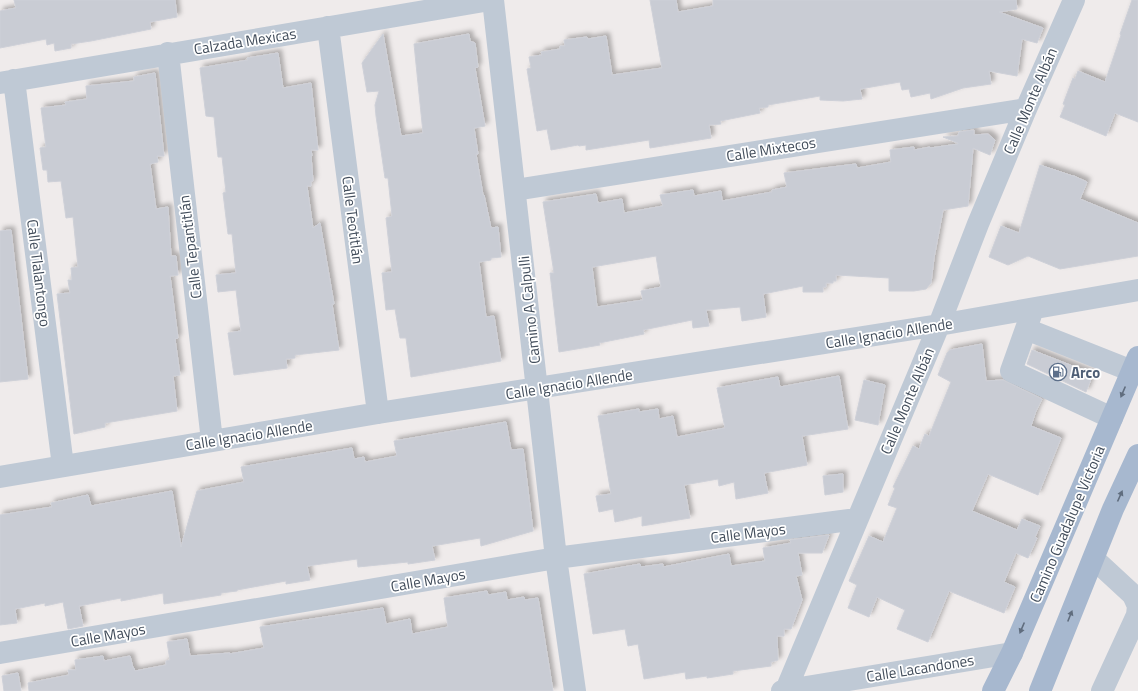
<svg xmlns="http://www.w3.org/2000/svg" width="1138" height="691" font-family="'Titillium Web',sans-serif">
<defs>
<filter id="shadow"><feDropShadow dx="3.5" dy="-3.5" stdDeviation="2" flood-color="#0004"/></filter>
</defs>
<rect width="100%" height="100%" fill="#efebeb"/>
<path fill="#c9ccd4" stroke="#ced0d8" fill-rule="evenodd" filter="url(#shadow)" d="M14,0H175L177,17L150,22L151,29L91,41L71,44V48L55,51L54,43L47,45L46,39L0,48V11L16,8Z
M650,0H676L678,12L713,6V0H1016L1017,9L999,12L1043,28L1037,43L1022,39L1017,76L989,71L991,84L963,88L931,99L930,93L911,97L909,89L902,90L900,82L860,89L862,99L843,101L820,100V96L768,105V107L759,108L760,113L720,121L721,124L709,125L711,138L650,148L649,140L586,150V145L579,146L578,145L551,150L547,129L537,131L527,69L531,68L529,57L542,55L541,52L560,49V46H565L564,40L587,37L588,39L606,36L612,75L662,68Z
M1132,0H1138V122L1115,113L1106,136L1060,117L1065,105L1063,104L1073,78L1075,79L1078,71L1105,82L1121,35L1120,34Z
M383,34L401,136L423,133L414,44L469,34L470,41L475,43L478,67L475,68L485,126L474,128L478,154H476L483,195H484L491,228L498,227L501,257L491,258V260L479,262L486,317L494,316L501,361L411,377L406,338H400L395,309L386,310L382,273L392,272L386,218L392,216L388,178H385L376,116L375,105L379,91L367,92L362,63Z
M278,53L283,88L311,83L318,150H311L312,156H311L313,181H311V186H307L313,228L320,223L334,304H332L339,350L295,355V358L286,359L287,368L234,375L228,333L241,331L236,290L218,292L216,275L236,273L232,234H228L223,193L226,192L222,157H218L214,117L206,116L200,68L248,60L247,58Z
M155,73L164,156H157L158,162L150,164L156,209L168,207L171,256H176L178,275L170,276L178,338L175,339L180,375L173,376L177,411L105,423V427L74,434L57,294L70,293L68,280H72L71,268L78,267L73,217L66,218L61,181L48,182L47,170H43L40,148L46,147L41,108L66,105L65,102L87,99L86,86L134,81V77Z
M974,130V135L988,134L995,140L990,155L973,148L968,206L943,210L934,258L931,283L926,289L914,291H889V278L836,275V281H833V283H826V287H823V292H803V286L763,294L766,317L742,321L740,307L706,310L709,326L693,328L692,320L643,330L644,334L599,343L600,345L559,352L550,273H554L543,202L596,194L598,203L622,199L624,213L663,206L660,195L693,190L694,196L721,191L722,201L772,192V190L787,187L784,173L856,164L857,168L891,162L890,150L914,147V150L930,147V148L958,144V143L943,137L958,136L959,132ZM656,256L661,287L641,291L643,300L597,307L592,267Z
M1040,165L1073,176H1074L1087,182L1080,199L1138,223V256L1060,269L1028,256L1008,265L989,257L1001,226L1019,233Z
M11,230L28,379L0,382V231Z
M982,344L986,381L1003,380L1042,399L1036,411L1031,426L1061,438L1038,495L988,474L972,511L1017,530L1022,519L1040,526L1035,537L1037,538L1028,558L1016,553L1004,582L1015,587L1004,613L949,591L928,642L897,629L905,610L877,597L869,617L848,608L857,585L849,581L869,536L883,542L897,508L888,505L895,488L893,487L913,446L919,449L925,434L929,436L951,382L938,375L947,353L950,350Z
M1032,350L1093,374L1086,392L1027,364Z
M839,376L848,429L802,436L807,465L764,473L768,493L736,499L734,482L719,486L718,479L684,485L690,518L642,526V516L615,522L613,509L599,512L596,496L611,494L598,416L639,409V412L658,409L659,419L673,416L677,437L725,428L717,388L778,377L780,387Z
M864,380L885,385L878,425L855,420Z
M506,422L511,450L523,449L533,531L481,546L480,538L432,546L435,560L408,564V562L358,567L357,559L307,566L310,580L286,584V581L237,590V591L221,593V595L164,604L163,593L121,601V598L79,606L83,626L68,629L63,602L45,606V603L15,609L17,623L0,625V515L52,507L51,503L88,495L91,506L172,491L181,547L197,491L244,482L241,467L352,448L354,459L364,457L365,462L397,456L394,441Z
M843,474V492L825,495L823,476Z
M829,535L822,553H798L802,575L796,576L802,600L791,629H784V636H777L778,660L771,662V666L733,671V674L707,678V676L686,679L685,672L644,679L638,644L628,646L625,629L593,634L584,574L640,564L641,567L663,564V567L729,554L731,566L765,561L763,548L791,543L790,540Z
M487,591L488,595L506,592L507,600L524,597L525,600L538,598L553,691H29L28,683L69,675L68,670H76L75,660L103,656L104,661L130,656L133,668H134L135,671L166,665V661L170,660L167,642L187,639L190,656L230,653L229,654L264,648L260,627L383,608L386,624L410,619L412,634L448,627L444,598Z
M18,673L21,691H4L2,676Z"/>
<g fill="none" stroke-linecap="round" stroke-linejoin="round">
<path stroke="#bfc9d5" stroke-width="22" d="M493,0L556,558L575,691
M328,27L378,413
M168,53L212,441
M14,80L63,466
M0,83L490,0
M515,190L1026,109
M1033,309L1011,371L1112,418
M1026,329L1132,371
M0,477L378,413L939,325L1138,290
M1094,559L1133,595L1138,606L1137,615L1102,691
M0,653L556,558L857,519
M786,690L939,325L978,224L1026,109L1074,0
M782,691L1012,653"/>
<path stroke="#a7b8cf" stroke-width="22" d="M993,691L1012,653L1138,357
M1040,691L1113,509L1138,455"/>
</g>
<defs><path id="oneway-solid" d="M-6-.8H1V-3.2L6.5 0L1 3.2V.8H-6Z"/></defs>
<g fill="#606d7e">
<use href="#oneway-solid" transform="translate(1123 392) rotate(113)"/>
<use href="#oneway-solid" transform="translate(1120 496) rotate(-66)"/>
<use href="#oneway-solid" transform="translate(1070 616) rotate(-68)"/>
<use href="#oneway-solid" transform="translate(1022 628) rotate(113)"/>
</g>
<defs>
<symbol id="fuel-ring" viewBox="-11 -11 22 22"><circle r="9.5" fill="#fff" stroke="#5c6f8a" stroke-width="1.5"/><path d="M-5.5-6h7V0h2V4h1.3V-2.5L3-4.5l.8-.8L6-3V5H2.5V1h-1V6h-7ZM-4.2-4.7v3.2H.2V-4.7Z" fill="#5c6f8a"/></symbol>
</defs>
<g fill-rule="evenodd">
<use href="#fuel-ring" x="1048" y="362" width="20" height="20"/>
</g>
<g text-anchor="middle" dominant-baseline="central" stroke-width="3.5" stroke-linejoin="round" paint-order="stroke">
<g font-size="15" fill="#424d5b" stroke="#fff">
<text transform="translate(245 41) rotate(-9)">Calzada Mexicas</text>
<text transform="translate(1030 101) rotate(-67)">Calle Monte Albán</text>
<text transform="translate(771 149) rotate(-9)">Calle Mixtecos</text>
<text transform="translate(353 220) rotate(83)">Calle Teotitlán</text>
<text transform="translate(190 247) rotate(-97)">Calle Tepantitlán</text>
<text transform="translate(39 273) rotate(83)">Calle Tlalantongo</text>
<text transform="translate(529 310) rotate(-96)">Camino A Calpulli</text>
<text transform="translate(889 333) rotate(-9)">Calle Ignacio Allende</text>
<text transform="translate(569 384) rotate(-9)">Calle Ignacio Allende</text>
<text transform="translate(907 401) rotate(-67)">Calle Monte Albán</text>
<text transform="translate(249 435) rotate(-9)">Calle Ignacio Allende</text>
<text transform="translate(1067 524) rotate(-67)">Camino Guadalupe Victoria</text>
<text transform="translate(748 533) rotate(-7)">Calle Mayos</text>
<text transform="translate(428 580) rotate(-10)">Calle Mayos</text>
<text transform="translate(108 635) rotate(-10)">Calle Mayos</text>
<text transform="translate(920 668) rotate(-9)">Calle Lacandones</text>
</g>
<g font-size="15" font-weight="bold" fill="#4e5e75" stroke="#fff" text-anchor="start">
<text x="1071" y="372">Arco</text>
</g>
</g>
</svg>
